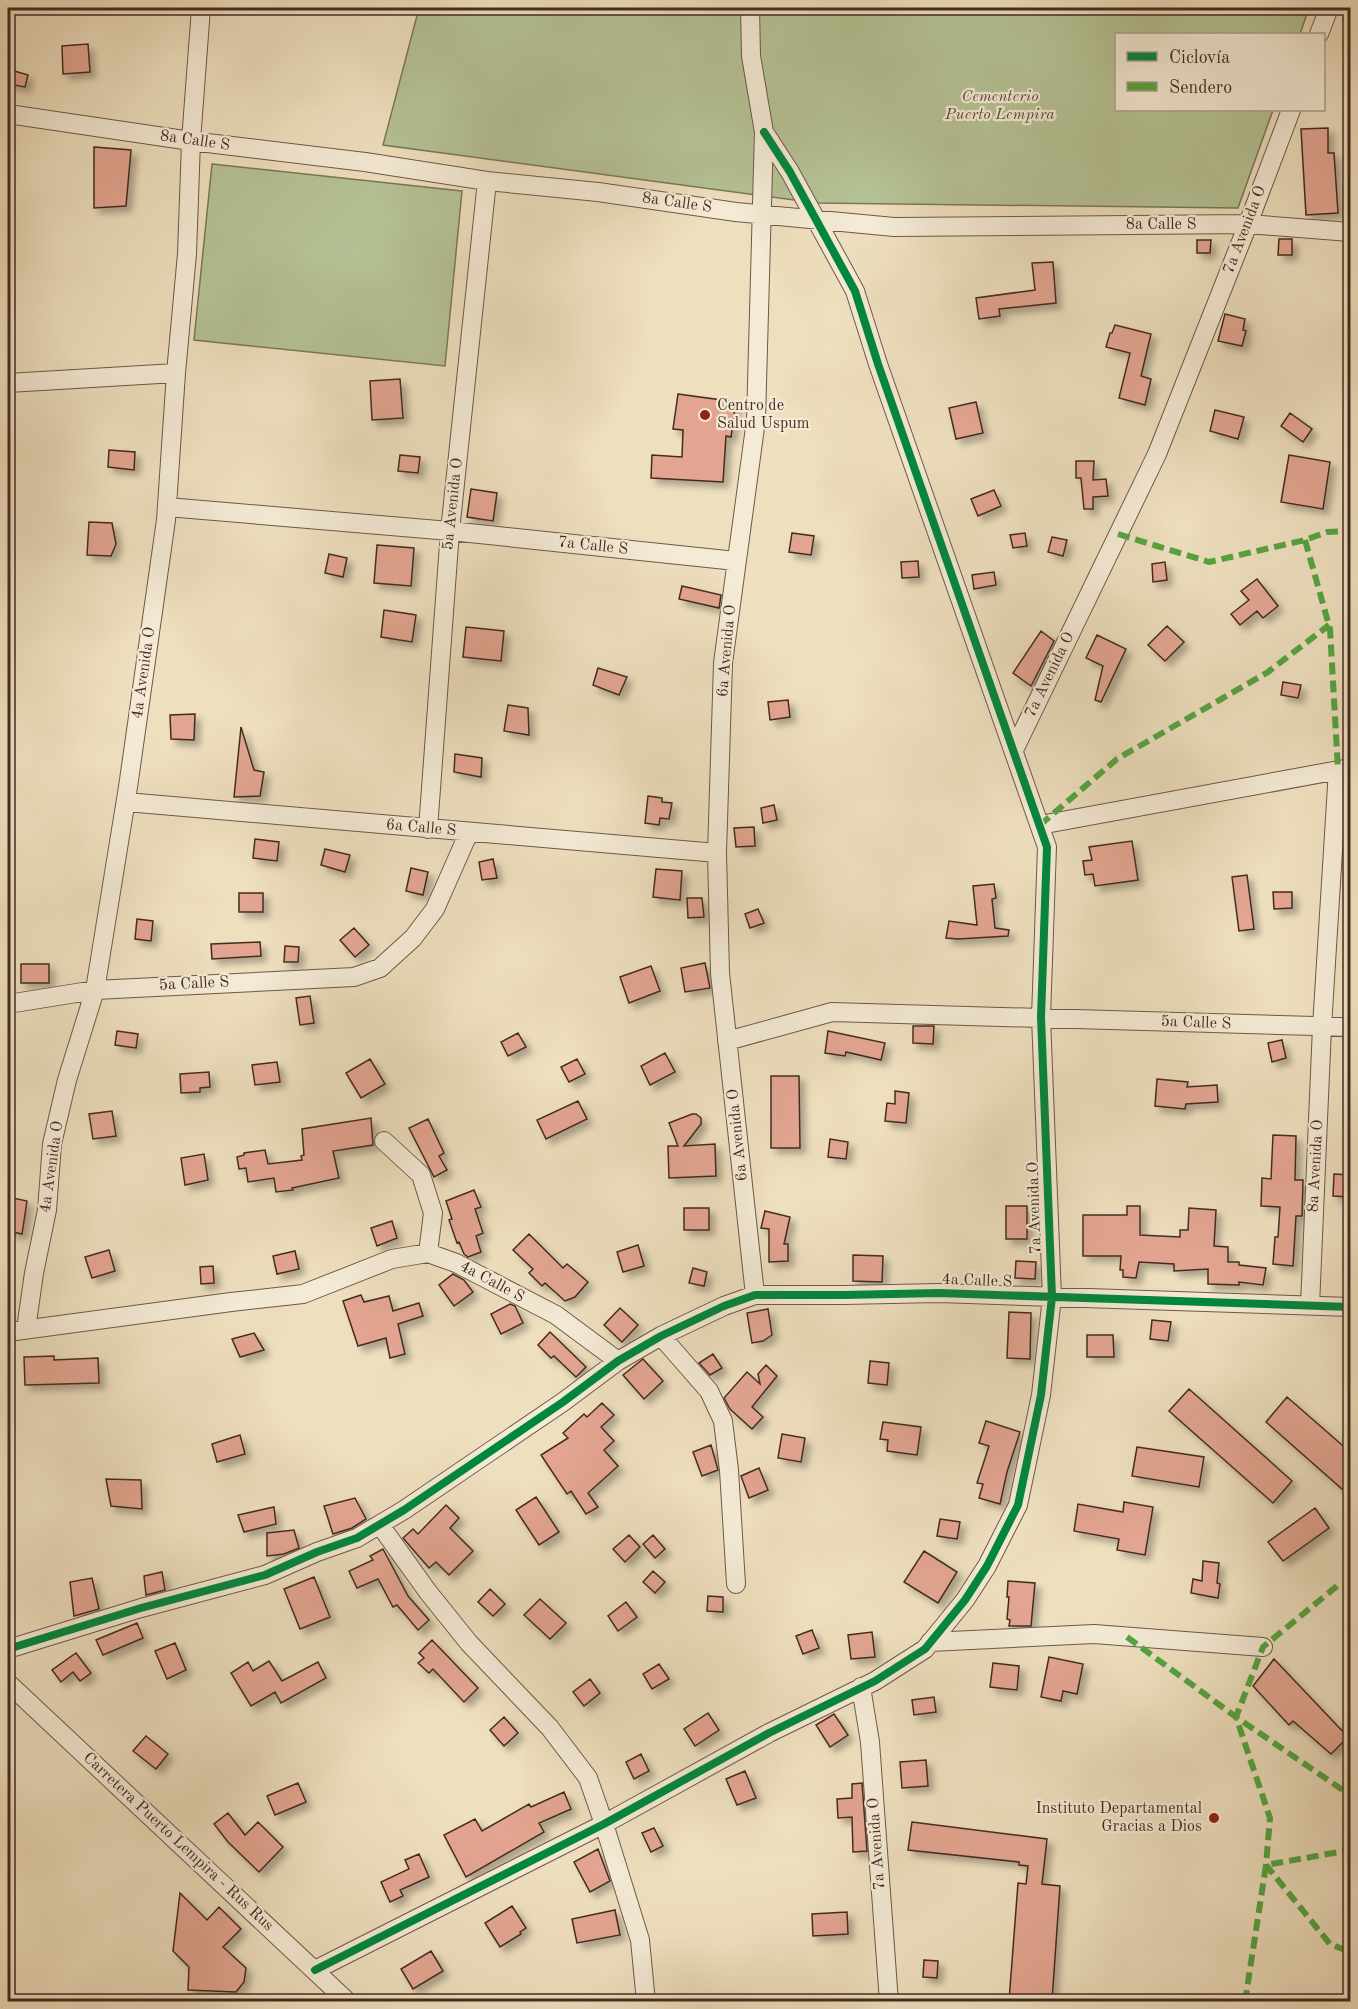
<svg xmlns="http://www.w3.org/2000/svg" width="1358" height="2009" font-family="'Old Standard TT',serif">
<defs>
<filter id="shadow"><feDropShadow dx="5.5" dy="5.5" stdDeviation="3" flood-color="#0004"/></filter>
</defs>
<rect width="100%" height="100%" fill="#eedfbe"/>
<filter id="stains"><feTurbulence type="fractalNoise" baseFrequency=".00333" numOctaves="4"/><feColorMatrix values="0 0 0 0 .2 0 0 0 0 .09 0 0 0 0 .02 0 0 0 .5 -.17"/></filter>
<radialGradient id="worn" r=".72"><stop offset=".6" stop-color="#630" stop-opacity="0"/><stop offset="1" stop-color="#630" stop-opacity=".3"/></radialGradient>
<path fill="#b5c295" stroke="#7c765c" stroke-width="1.5" d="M419,8H1309L1300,34H1116V110H1273L1238,208L817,203L383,145Z
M212,164L462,191L445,366L194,340Z"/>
<path fill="#e3a591" stroke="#442b22" stroke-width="1.5" filter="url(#shadow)" d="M88,44L90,72L63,74L62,46Z
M11,70L28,75L25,87L8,84Z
M1328,128V153H1334L1338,213L1306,215L1301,129Z
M94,147L131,150L126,206L94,208Z
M1279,239H1292V255H1278Z
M1197,240H1211L1210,253H1197Z
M1053,262L1056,303L999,309L1000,316L979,319L976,298L1035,290L1032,263Z
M1225,314L1245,319L1243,330L1246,331L1242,346L1218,341Z
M1115,325L1151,334L1141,376L1151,379L1145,405L1119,398L1130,353L1106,347L1110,333H1112Z
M400,379L403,418L372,420L370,381Z
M678,394L736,402L731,437L726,436L723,482L651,478L652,455L682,457L683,430L673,429Z
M976,402L983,433L956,439L949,408Z
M1215,410L1244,417L1238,439L1210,431Z
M1290,413L1312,429L1303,442L1281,426Z
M109,450L135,452L134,470L108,467Z
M400,455L420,457L418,473L398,471Z
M1289,455L1330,462L1323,509L1281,502Z
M1076,461H1094L1093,480L1106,479L1108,496L1093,497V509H1084L1081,478H1076Z
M471,489L497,493L493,521L467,517Z
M994,490L1001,506L978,516L971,499Z
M89,522L112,523L116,544L111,556L87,555Z
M792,533L814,536L811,555L789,552Z
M1025,533L1027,546L1013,548L1010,535Z
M1052,537L1067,540L1063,556L1048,552Z
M377,545L414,548L411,586L374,583Z
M329,554L347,558L343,577L325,573Z
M918,561L919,577L902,578L901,562Z
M1165,562L1167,580L1153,582L1152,564Z
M994,572L996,585L974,589L972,575Z
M1257,579L1278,606L1263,618L1257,611L1240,625L1231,614L1249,600L1241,591Z
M682,586L721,595L719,608L679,599Z
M384,610L416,615L412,642L381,637Z
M1167,626L1184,642L1165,661L1148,645Z
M466,627L504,631L501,661L463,657Z
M1041,631L1054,641L1031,686L1013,673Z
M1097,635L1126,649L1101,702L1095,700L1103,666L1086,658Z
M598,668L627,677L619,695L593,685Z
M1283,682L1301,685L1298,698L1281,695Z
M788,700L790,717L770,720L768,702Z
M508,705L528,708L529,735L504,731Z
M195,714L194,740L171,739L170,715Z
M241,727L254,770L264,772L260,796L234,797Z
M455,754L482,758L481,777L454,772Z
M648,796L662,798V802L672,803L669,819L660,818L659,825L645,823Z
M774,805L777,820L763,823L761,808Z
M754,827L755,846L736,847L734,828Z
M255,839L279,842L277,861L253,858Z
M1132,841L1138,880L1095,886L1093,874L1085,875L1083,861L1092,860L1089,847Z
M325,849L350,855L345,872L321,865Z
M493,859L497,878L482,880L479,862Z
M411,868L428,872L423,895L406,891Z
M656,869L682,871L680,900L653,897Z
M1247,875L1254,929L1239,931L1232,877Z
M994,884L996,898L992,899L995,928L1009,930L1008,936L958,939L946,938L949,921L977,925L973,886Z
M1273,892H1292V908L1274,909Z
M239,893H263V912H239Z
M687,898H702L704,917L688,918Z
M758,909L764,923L750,928L745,914Z
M137,919L153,921L151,941L135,939Z
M354,928L369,945L355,957L340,940Z
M260,942L261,956L212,959L211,944Z
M285,946L299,947L298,962H284Z
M705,963L710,988L685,992L681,968Z
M21,964H49V983H21Z
M651,966L660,991L629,1003L620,977Z
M310,996L314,1023L300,1025L296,998Z
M913,1026H934L933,1044L913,1043Z
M117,1031L138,1034L136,1048L115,1045Z
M828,1031L885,1043L881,1060L846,1052L845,1056L825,1053Z
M518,1033L526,1047L508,1056L501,1042Z
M1282,1040L1286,1058L1272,1062L1268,1043Z
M665,1053L675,1072L650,1085L641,1066Z
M370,1059L385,1084L361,1098L346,1073Z
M577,1059L585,1074L569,1082L561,1067Z
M277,1062L280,1082L255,1085L252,1065Z
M209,1072L210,1087L200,1088V1092L181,1093L180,1074Z
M771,1076H799L800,1148H771Z
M1157,1079L1188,1082L1187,1087L1217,1085L1218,1102L1186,1104L1185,1109L1155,1106Z
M895,1091L909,1093L906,1123L885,1121L887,1103L895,1104Z
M578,1101L587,1119L546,1139L537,1120Z
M112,1111L116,1136L93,1139L89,1114Z
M692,1114H696L701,1118V1124L684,1146L715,1144L716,1176L669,1178L668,1146H678L669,1123Z
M371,1118L373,1145L333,1151L339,1178L292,1188L293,1190L276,1192L274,1178L248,1182L246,1168L239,1169L237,1157L244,1155V1153L265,1150L268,1164L302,1160L301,1156L304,1155L302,1129Z
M428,1119L444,1153L439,1156L447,1170L434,1177L409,1128Z
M1273,1135L1296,1136L1295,1180H1303L1302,1216H1296L1293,1266L1273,1264L1275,1237H1278L1280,1207L1261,1206L1262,1178L1271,1179Z
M830,1139L848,1142L846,1159L828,1157Z
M204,1154L208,1180L185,1185L181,1158Z
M1334,1174L1350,1175V1197L1333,1196Z
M474,1190L481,1207L475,1209L483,1233L476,1236L481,1252L468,1257L464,1254L459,1242L457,1243L449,1220L452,1219L446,1201Z
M8,1197L27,1201L22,1234L8,1231Z
M1006,1206H1027V1239H1006Z
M1127,1206H1140V1235L1180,1237V1230H1188L1189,1208L1216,1210L1214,1246L1228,1247V1262H1239V1265L1266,1268L1263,1285L1239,1282V1285L1208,1284V1269L1174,1271V1264L1139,1262L1136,1278L1123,1277V1270H1120L1121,1256H1083V1215H1127Z
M684,1208H709V1230H684Z
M765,1211L790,1217L784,1244H788V1261L769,1262V1229L761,1228Z
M392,1221L397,1238L377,1246L371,1228Z
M529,1234L563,1268L567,1264L588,1282L575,1297L565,1301L545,1283L542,1286L529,1273L533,1269L513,1250Z
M638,1245L644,1266L623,1272L617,1252Z
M109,1250L115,1271L92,1278L85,1257Z
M295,1251L299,1269L277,1274L273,1256Z
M853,1255L883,1256L882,1282L853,1281Z
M1016,1261L1036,1262L1035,1279L1015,1278Z
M213,1266L214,1283L201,1284L200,1267Z
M693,1268L707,1272L704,1286L689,1283Z
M453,1274L464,1280L473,1292L454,1306L439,1285Z
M361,1295L364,1302L389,1296L393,1311L419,1303L423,1316L398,1324L405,1354L390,1358L386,1338L358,1346L343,1301Z
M510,1304L515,1306L523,1323L501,1334L491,1314Z
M620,1308L638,1325L622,1342L604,1325Z
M768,1309L772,1335L763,1341L752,1343L747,1313Z
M1009,1312L1031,1313L1030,1359L1007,1358Z
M1152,1320L1171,1322L1168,1341L1150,1339Z
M550,1332L586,1367L576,1377L554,1356L551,1358L538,1345Z
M254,1333L264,1350L240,1357L232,1339Z
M1087,1335H1113L1114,1357H1087Z
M713,1354L722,1368L710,1375L699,1363Z
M54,1356V1360L98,1358L99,1383L25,1385L24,1357Z
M643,1359L663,1381L644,1399L623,1375Z
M870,1361L889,1363L887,1385L868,1383Z
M766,1365L777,1376L752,1407L763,1417L752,1429L730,1409L724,1398L747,1372L760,1384L758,1374Z
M1189,1389L1292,1481L1273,1503L1169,1411Z
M1287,1397L1350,1452V1496L1266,1422Z
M602,1403L614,1415L601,1427L614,1441L604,1450L618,1466L588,1493L598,1507L586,1514L571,1491L567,1494L541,1455L568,1438L563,1433L584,1414L587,1417Z
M986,1421L1020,1432L1007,1472L1000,1504L979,1498L983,1484L977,1483L989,1446L979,1443Z
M883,1422L921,1427L917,1455L887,1451L888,1440L880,1439Z
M782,1434L805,1438L801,1462L778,1458Z
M240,1435L245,1454L217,1462L212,1444Z
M711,1445L718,1470L702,1476L693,1452Z
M1137,1447L1204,1457L1199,1487L1132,1476Z
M759,1468L768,1490L749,1498L741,1476Z
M106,1479L141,1480L142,1509L111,1506Z
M536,1497L559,1532L539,1545L516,1510Z
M355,1498L366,1519L352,1528L333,1534L324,1506Z
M1124,1502L1153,1507L1145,1555L1117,1550L1119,1539L1074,1531L1078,1504L1123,1512Z
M446,1505L459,1518L450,1528L473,1551L449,1575L436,1562L429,1568L403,1538L413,1529L418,1534Z
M274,1507L276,1524L244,1532L238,1515Z
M1315,1508L1329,1528L1283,1561L1268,1542Z
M940,1519L960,1522L957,1539L937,1536Z
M294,1530L299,1548L284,1554L267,1556V1533Z
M629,1535L640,1547L625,1562L613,1549Z
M653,1535L665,1549L655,1558L643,1544Z
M383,1549L408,1596L429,1620L418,1630L397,1605L393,1607L378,1579L357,1588L349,1571L373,1560L370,1556Z
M924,1551L957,1572L938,1603L904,1582Z
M1203,1561L1219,1563L1217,1583L1220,1584L1218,1598L1191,1593L1193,1579L1202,1581Z
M653,1571L665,1582L655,1593L643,1582Z
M162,1572L165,1590L146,1595L144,1576Z
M314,1577L330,1617L300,1629L284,1589Z
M92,1578L99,1609L74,1616L70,1582Z
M1008,1581L1035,1583L1031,1626H1009L1010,1620L1007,1619L1009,1597H1007Z
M490,1589L505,1604L493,1616L478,1602Z
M708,1596L723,1597V1612L707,1611Z
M540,1599L566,1623L550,1639L524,1615Z
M626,1602L637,1617L618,1631L608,1616Z
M137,1623L143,1638L103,1655L96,1640Z
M812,1630L819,1648L803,1654L796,1636Z
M872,1632L875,1657L851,1659L848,1635Z
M432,1640L478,1688L464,1702L433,1669L429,1673L418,1663L424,1658L419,1653Z
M175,1643L186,1670L167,1679L155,1651Z
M76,1653L91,1673L80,1681L73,1672L61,1682L52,1670Z
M1049,1657L1083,1664L1077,1694L1063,1691L1061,1701L1041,1697Z
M1274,1659L1348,1737L1331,1754L1293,1721L1289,1725L1253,1686Z
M269,1661L282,1681L318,1662L326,1678L281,1703L275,1692L251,1706L231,1673L248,1662L253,1671Z
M993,1663L1019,1666L1017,1690L990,1687Z
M659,1664L669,1679L652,1689L643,1674Z
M590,1679L600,1693L584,1706L573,1692Z
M934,1697L936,1712L914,1715L912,1700Z
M708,1713L719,1730L695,1746L684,1729Z
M834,1714L848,1735L830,1747L816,1725Z
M504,1717L518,1733L504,1746L490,1730Z
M146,1736L168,1754L156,1769L133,1751Z
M641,1754L649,1771L634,1779L626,1762Z
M926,1760L928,1786L902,1788L900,1762Z
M745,1771L756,1798L737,1805L726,1779Z
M298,1783L306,1802L275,1815L267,1796Z
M862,1783L867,1851L853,1852L852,1817L838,1818L837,1799L852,1798V1784Z
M564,1792L571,1809L539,1823L544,1832L466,1877L444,1835L475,1819L482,1831L529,1804L531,1807Z
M228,1813L245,1835L258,1822L283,1847L259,1872L228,1842L214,1824Z
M912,1822L1047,1839L1042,1884L1060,1886L1052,2001H1009L1018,1883L1026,1884L1028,1866L1019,1865V1862L908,1850Z
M654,1828L663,1846L651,1852L642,1833Z
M598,1849L610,1881L590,1892L574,1862Z
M419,1854L429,1877L400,1890L403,1896L390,1902L381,1882L409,1869L405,1860Z
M180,1893L207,1920L219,1907L241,1929L223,1947L246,1968L244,1982L236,1992L188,1990L189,1967L173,1951Z
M512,1906L526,1928L520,1932L521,1934L500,1947L485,1923Z
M615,1910L620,1935L577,1943L572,1919Z
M847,1912L848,1934L813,1936L812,1914Z
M431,1951L443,1971L413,1989L401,1969Z
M924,1960L938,1961L937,1978L923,1977Z"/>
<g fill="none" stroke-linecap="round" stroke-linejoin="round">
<defs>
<path id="minor" d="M750,8L751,56L764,132L756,420L723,663L717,853L720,973L755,1295
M1319,34L1329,8
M8,114L191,141L365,162L487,181L598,192L736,212L894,227L1248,224L1350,232
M8,383L176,373
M167,507L450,531L736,561
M1014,750L1157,454L1248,224L1291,110
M126,802L717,853
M1040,825L1350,768
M428,829L450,531L487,181
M8,1004L95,990L354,977L380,968L413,938L435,909L469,832
M727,1041L832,1012L1350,1027
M384,1141L421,1175L433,1213L428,1253
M1310,1306L1322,1027L1338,770
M26,1329L34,1273L47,1210L52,1144L67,1080L95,990L128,787L166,520L176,373L187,254L191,141L201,8
M8,1332L231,1302L303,1294L392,1259L428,1253L456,1263L556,1315L618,1361
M661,1336L709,1391L723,1421L729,1470L736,1584
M380,1525L428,1592L469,1643L550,1728L588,1778L604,1824L640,1940L646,2002
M930,1642L1094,1634L1263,1647
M8,1649L141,1608L265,1575L317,1552L357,1538L404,1510L563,1402L618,1361L661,1336L724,1306L755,1295H844L939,1293L1350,1307
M8,1683L348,2002
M861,1687L870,1742L889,2002
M315,1970L604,1824L769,1733L875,1681L925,1649L965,1600L987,1566L1018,1505L1041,1395L1052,1297L1041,1017L1047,847L878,364L855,291L790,172L764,132"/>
</defs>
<use href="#minor" stroke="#6e5849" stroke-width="20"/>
<use href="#minor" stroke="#f4ead5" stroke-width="18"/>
<path stroke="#55a441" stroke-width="6" stroke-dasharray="12 6" stroke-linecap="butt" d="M1118,534L1209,562L1305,540L1327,532L1350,531
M1305,540L1330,629L1338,770
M1040,825L1117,759L1268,672L1329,625
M1337,1586L1263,1647L1236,1717L1350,1795
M1127,1637L1236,1717L1270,1818L1266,1865L1330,1944L1350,1952
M1245,2002L1266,1865L1350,1850"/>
<defs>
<path id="cycleway" d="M8,1649L141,1608L265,1575L317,1552L357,1538L404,1510L563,1402L618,1361L661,1336L724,1306L755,1295H844L939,1293L1350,1307
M315,1970L604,1824L769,1733L875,1681L925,1649L965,1600L987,1566L1018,1505L1041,1395L1052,1297L1041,1017L1047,847L878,364L855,291L790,172L764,132"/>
</defs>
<use href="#cycleway" stroke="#f4ead5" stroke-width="11"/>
<use href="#cycleway" stroke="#00873e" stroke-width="8"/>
</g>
<g fill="#8f2418" stroke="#f4ead5" stroke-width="2">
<circle cx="705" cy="415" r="6"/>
<circle cx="1214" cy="1818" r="6"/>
</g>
<g text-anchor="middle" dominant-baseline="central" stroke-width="4.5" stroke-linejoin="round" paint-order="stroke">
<g font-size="16" font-style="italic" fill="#5b4939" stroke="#f4ead5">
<text x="1000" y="97">Cementerio<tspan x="1000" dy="18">Puerto Lempira</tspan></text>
</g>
<g font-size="16" fill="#442b22" stroke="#f4ead5">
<text transform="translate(195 141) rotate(8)">8a Calle S</text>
<text transform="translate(677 203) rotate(8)">8a Calle S</text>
<text x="1161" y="225">8a Calle S</text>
<text transform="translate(1245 230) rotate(-69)">7a Avenida O</text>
<text transform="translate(453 504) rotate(-84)">5a Avenida O</text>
<text transform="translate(593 546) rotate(6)">7a Calle S</text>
<text transform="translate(727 651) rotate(-85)">6a Avenida O</text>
<text transform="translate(144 673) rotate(-82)">4a Avenida O</text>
<text transform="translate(1050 675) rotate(-64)">7a Avenida O</text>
<text transform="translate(421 828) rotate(5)">6a Calle S</text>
<text transform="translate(194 984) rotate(-3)">5a Calle S</text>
<text transform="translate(1196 1023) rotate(2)">5a Calle S</text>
<text transform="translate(738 1135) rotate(-96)">6a Avenida O</text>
<text transform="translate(1316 1166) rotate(-87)">8a Avenida O</text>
<text transform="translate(52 1167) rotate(-82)">4a Avenida O</text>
<text transform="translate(1035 1208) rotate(-92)">7a Avenida O</text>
<text transform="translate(977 1281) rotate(2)">4a Calle S</text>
<text transform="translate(492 1282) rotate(28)">4a Calle S</text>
<text transform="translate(178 1842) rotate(43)">Carretera Puerto Lempira - Rus Rus</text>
<text transform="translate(877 1844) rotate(-94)">7a Avenida O</text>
</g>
<g font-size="16" fill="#442b22" stroke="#f4ead5" text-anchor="start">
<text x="717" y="406">Centro de<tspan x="717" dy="18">Salud Uspum</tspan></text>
<text x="1202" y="1809" text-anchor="end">Instituto Departamental<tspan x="1202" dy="18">Gracias a Dios</tspan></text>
</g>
</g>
<rect width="1358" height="2009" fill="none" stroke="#eedfbe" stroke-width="30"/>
<rect x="9" y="9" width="1340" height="1991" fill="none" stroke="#442b22" stroke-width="3"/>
<rect x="15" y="15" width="1328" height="1979" fill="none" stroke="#442b22" stroke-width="1.5"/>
<rect x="1115" y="33" width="210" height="78" fill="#f4ead5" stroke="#ae9e8d" stroke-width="1.5"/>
<rect x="1127" y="52" width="30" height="9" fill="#00873e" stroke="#ae9e8d" stroke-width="1.5"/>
<text x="1169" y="63" font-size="18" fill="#442b22">Ciclovía</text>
<rect x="1127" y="82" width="30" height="9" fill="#55a441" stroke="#ae9e8d" stroke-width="1.5"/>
<text x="1169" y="93" font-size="18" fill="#442b22">Sendero</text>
<rect width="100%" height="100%" filter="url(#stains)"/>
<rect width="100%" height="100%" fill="url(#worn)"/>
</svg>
